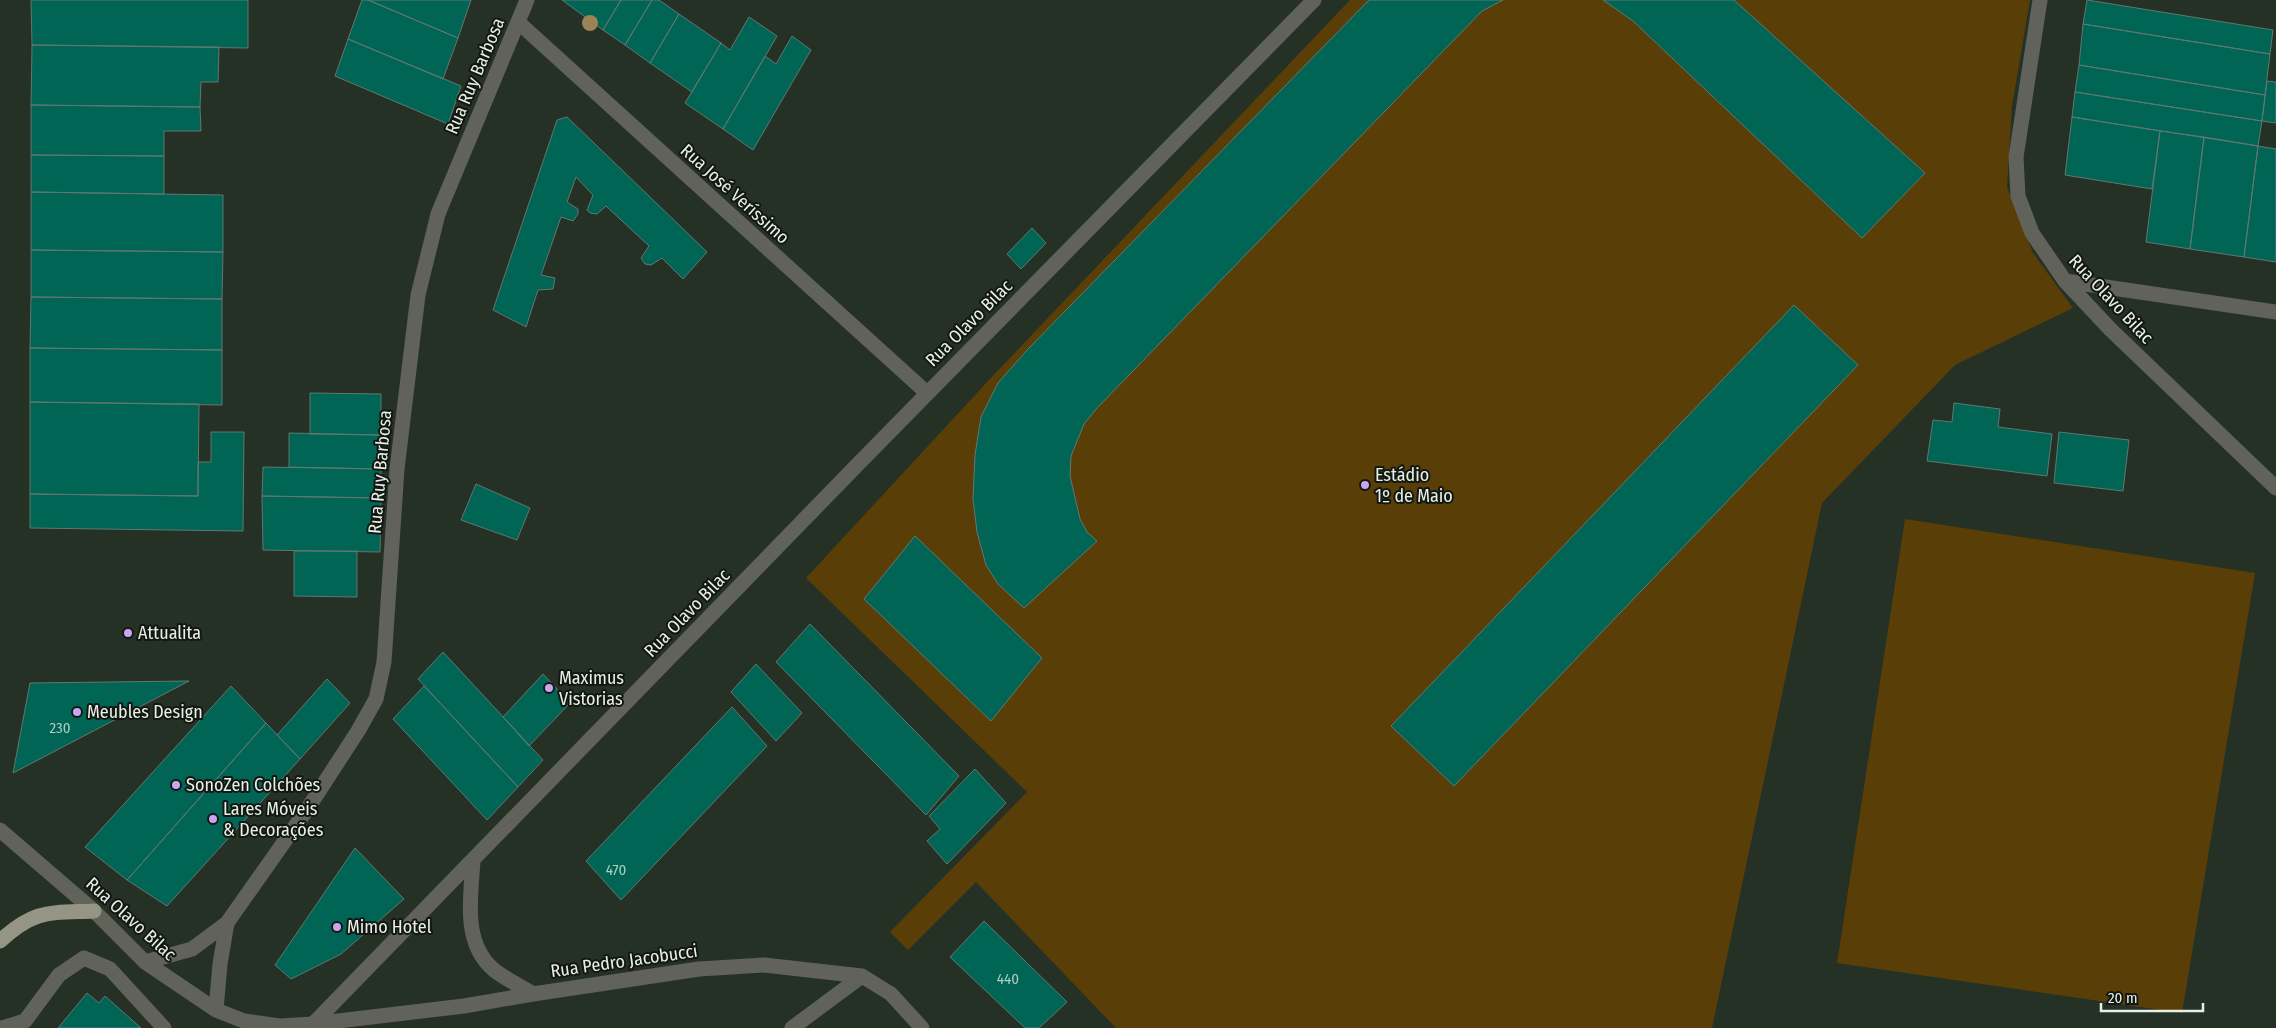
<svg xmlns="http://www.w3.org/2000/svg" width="2276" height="1028" font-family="'Fira Sans Condensed',sans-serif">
<rect width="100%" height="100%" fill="#263125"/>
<path fill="#5a3e07" d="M1350,0H2030L2012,106L2007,187L2033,253L2073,308L1955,365L1822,503L1712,1028H1116L976,882L908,950L890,932L1027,792L806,578L989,380Z
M1905,519L2255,573L2182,1013L1837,963Z"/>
<path fill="#006554" stroke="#627771" d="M31,0H248V48L32,45Z
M362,0H368L458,38L443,79L348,39Z
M368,0H471L458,38Z
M562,0H621L603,30Z
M621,0H652L625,45L603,30Z
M652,0H659L679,14L650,63L625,45Z
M1369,0H1503L1482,11L1097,408L1084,424L1071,456L1070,476L1080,519L1087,532L1097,541L1024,608L998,584L986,565L977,532L973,499L975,455L981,417L998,383L1028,349Z
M1603,0H1734L1925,173L1862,238L1633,21Z
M2087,0L2273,30L2270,54L2083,24Z
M679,14L721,43L692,92L650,63Z
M749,17L777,36L723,129L685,103L721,43L730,50Z
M2083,24L2270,54L2265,95L2079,65Z
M792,36L811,50L753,150L723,129L765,56L776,64Z
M348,39L461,86L448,124L335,76Z
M32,45L219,47L218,82H201L200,107L31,105Z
M2079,65L2265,95L2262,121L2075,92Z
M2267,81L2276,82V123L2262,121Z
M2075,92L2262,121L2258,146L2072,117Z
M31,105L200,107L201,131H164V156L31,155Z
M567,117L707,252L683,279L662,258L651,265L645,264L641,258L649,246L606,206L597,214L590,213L587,210L593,195L576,177L567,202L578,209V214L573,221L561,217L541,275L555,278L553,289L538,290L526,327L493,310L557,120Z
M2072,117L2160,131L2152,189L2065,175Z
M2160,131L2204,137L2190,249L2146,242Z
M2204,137L2258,146L2244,257L2190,249Z
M2258,146L2276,149V262L2244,257Z
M31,155L164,156V194L31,192Z
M31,192L223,195V252L31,250Z
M1032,228L1046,243L1021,269L1007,254Z
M31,250L223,252L222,299L31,297Z
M31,297L222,299V350L30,348Z
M1794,305L1858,365L1454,786L1391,726Z
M30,348L222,350V405L30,402Z
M310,393L381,394V435L310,434Z
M30,402L199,404L198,496L30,494Z
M1954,403L2000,409L1998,427L2052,434L2047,476L1927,461L1933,420L1952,422Z
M211,432H244L243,531L30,528V494L198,496V462H211Z
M2059,432L2129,440L2123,491L2054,483Z
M289,433L381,435V469L289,467Z
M263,467L381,469V498L262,496Z
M476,484L530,508L517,540L461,520Z
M262,496L381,498L380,552L263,550Z
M915,536L1042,658L991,721L864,599Z
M294,551H357V597L294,596Z
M810,624L959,776L926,815L776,662Z
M443,652L543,760L518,787L418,679Z
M756,664L802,713L776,741L731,692Z
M543,674L570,703L529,746L503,717Z
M327,679L350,703L300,759L277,735Z
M189,681L13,773L30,683Z
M231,686L266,723L127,880L85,847Z
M424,686L518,787L487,820L393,719Z
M732,707L767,746L621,900L586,861Z
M266,723L300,759L167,906L127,880Z
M975,769L1006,803L947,864L927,841L940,829L929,816Z
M355,848L404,899L341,954L291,979L275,965Z
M984,921L1067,1002L1039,1028H1025L950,957Z
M87,993L99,1003L105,996L141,1028H58Z"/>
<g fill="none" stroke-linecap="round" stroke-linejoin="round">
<path stroke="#61625a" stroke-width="15" d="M2,1028L25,1021L59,975L84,958L110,969L164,1028"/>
<path stroke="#61625a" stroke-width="15" d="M2040,0L2016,157L2018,196L2032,233L2065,281L2110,329L2276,488
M518,22L927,393
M2065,281L2276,312
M0,830L94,911L145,962L216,1010L244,1021L280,1026L313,1024L464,1006L533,994L699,969L764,965L862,976L891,994L922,1028
M473,861C471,896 462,942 493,969C503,978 521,986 533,994
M145,962L192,949L227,923L308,808L358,731L376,699L384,662L397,469L418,295L438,214L527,0
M216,1010L220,964L227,923
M313,1024L862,460L1314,0
M792,1028L862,976"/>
<path stroke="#949585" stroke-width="15" d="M0,941C35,909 49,913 94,911"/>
</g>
<circle fill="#9a8455" cx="590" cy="23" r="8"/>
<g fill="#c8a6ef" stroke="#121712" stroke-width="2">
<circle cx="1365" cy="485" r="5"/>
<circle cx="128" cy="633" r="5"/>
<circle cx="549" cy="688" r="5"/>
<circle cx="77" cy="712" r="5"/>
<circle cx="176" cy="785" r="5"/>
<circle cx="213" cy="819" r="5"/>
<circle cx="337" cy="927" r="5"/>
</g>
<g text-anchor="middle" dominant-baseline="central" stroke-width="4" stroke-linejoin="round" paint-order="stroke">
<g font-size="15" fill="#adccc2">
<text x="60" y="728">230</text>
<text x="616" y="870">470</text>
<text x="1008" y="979">440</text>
</g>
<g font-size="18" fill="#e7efe7" stroke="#121712">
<text transform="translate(475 76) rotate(-67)">Rua Ruy Barbosa</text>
<text transform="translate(735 194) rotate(42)">Rua José Veríssimo</text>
<text transform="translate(2111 299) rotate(47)">Rua Olavo Bilac</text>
<text transform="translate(969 323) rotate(-45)">Rua Olavo Bilac</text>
<text transform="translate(380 472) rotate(-85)">Rua Ruy Barbosa</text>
<text transform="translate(687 613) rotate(-46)">Rua Olavo Bilac</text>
<text transform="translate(131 919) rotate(42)">Rua Olavo Bilac</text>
<text transform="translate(624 961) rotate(-8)">Rua Pedro Jacobucci</text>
</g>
<g font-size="18" fill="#e7efe7" stroke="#121712" text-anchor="start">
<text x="1375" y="475">Estádio<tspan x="1375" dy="21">1º de Maio</tspan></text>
<text x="138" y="633">Attualita</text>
<text x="559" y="678">Maximus<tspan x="559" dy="21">Vistorias</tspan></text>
<text x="87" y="712">Meubles Design</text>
<text x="186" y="785">SonoZen Colchões</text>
<text x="223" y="809">Lares Móveis<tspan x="223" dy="21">&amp; Decorações</tspan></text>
<text x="347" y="927">Mimo Hotel</text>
</g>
</g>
<path d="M2101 1003v8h102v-8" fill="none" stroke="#e7efe7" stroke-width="2.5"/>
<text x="2108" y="1003" font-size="15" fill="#e7efe7" stroke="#121712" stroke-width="4" paint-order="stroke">20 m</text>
</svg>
